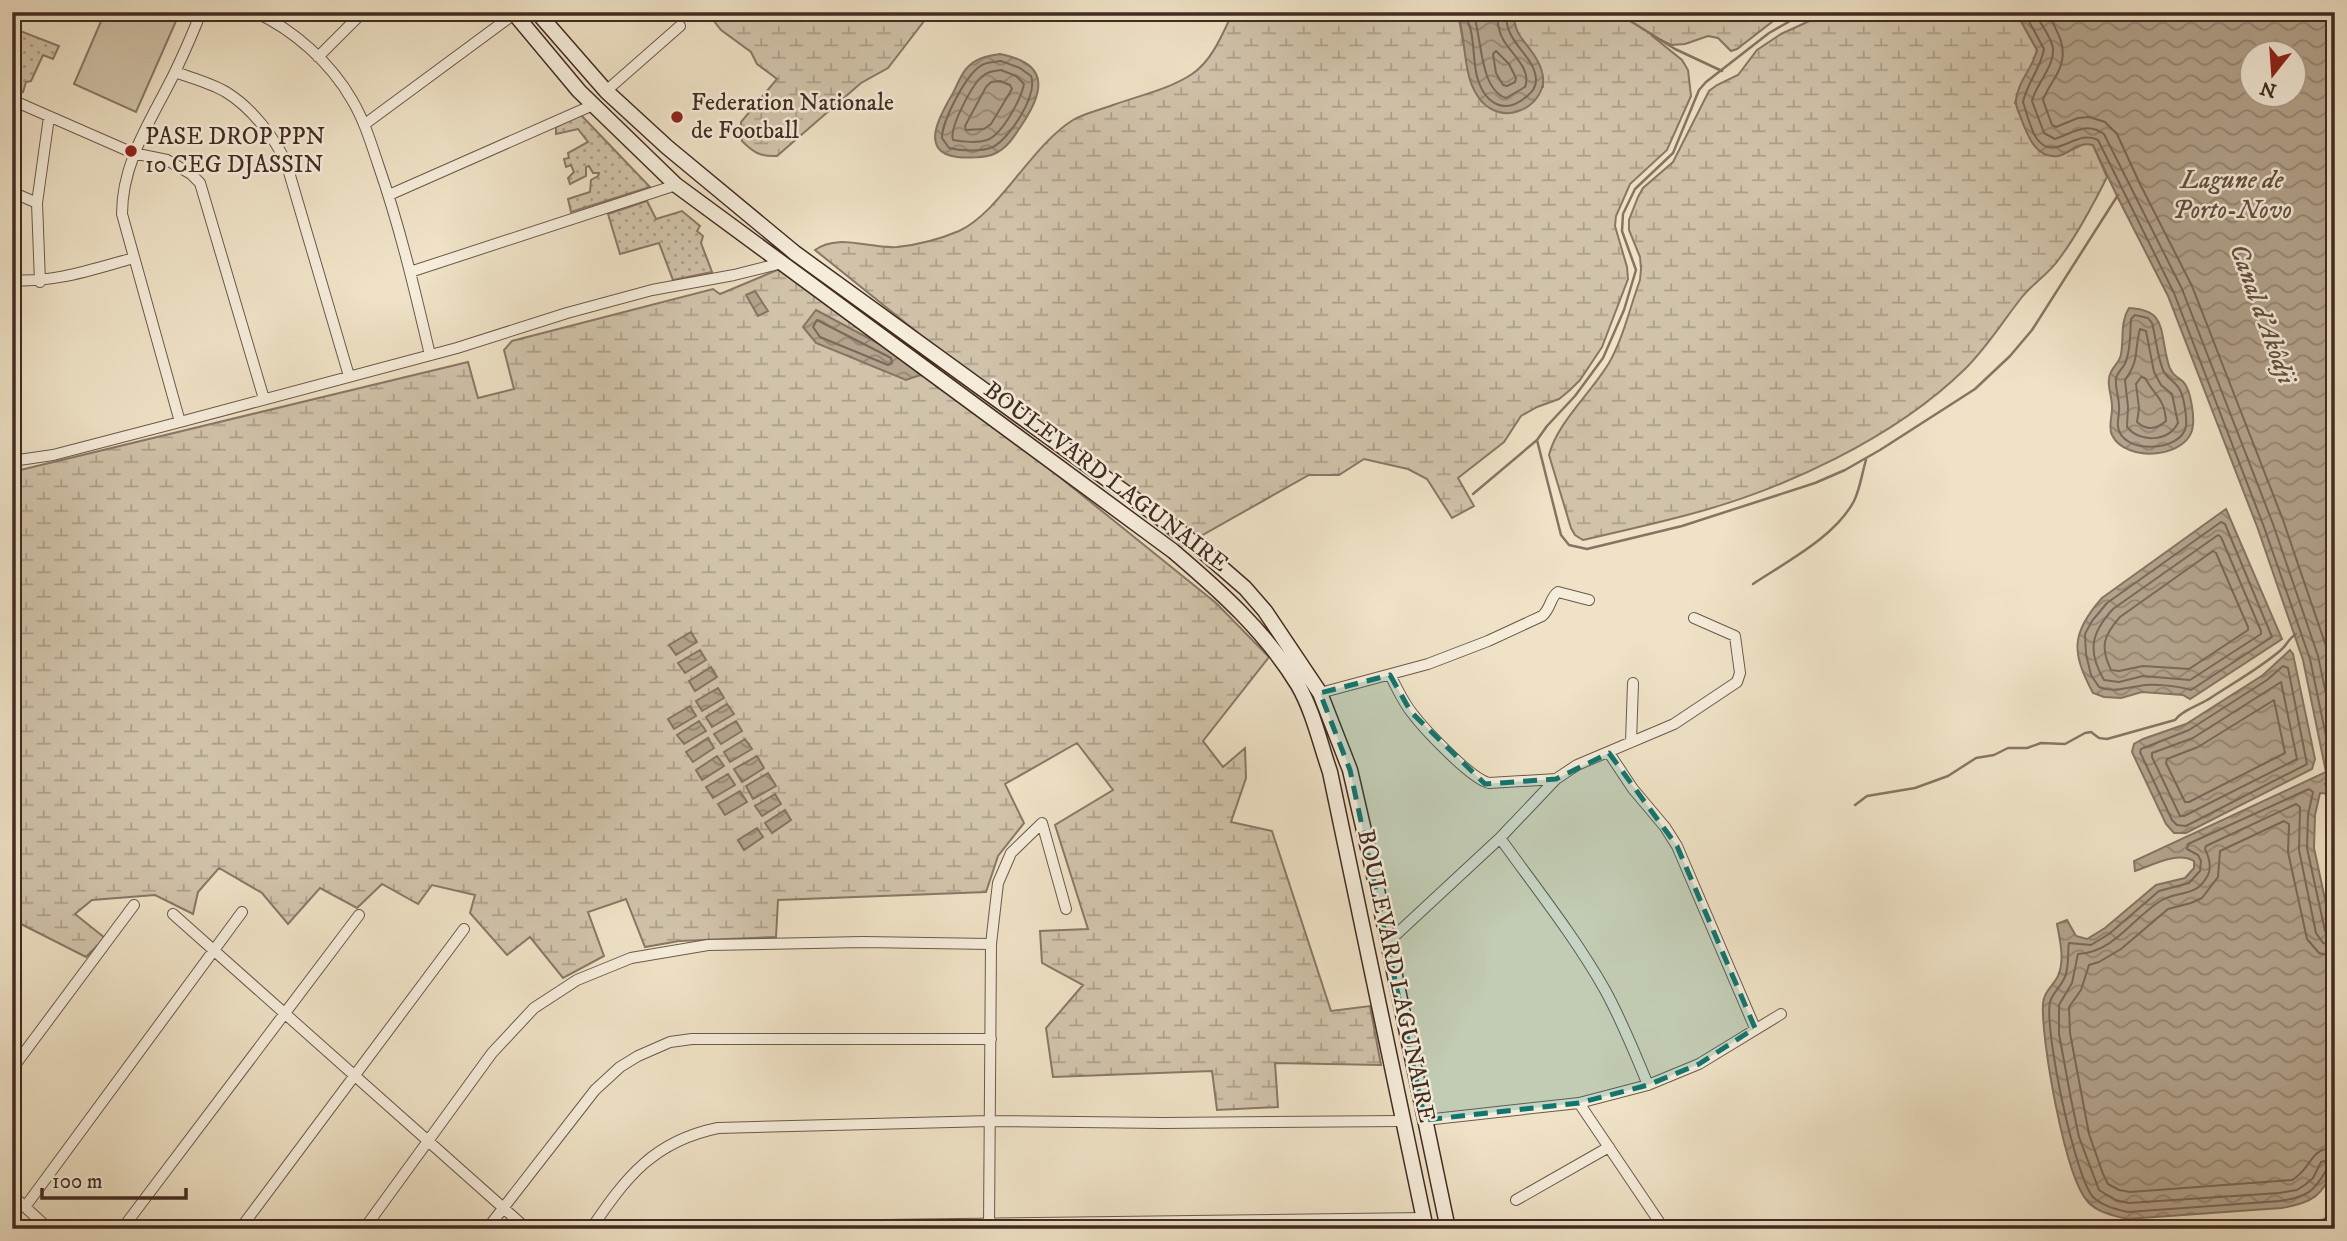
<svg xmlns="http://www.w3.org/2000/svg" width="2347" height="1241" font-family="'IM FELL DW Pica',serif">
<defs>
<pattern id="grass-dots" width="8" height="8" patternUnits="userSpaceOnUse" patternTransform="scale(1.75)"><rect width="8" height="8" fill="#d1c3aa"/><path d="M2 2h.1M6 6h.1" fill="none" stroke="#ab9f8a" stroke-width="1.8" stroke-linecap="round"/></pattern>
<pattern id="wetland-marsh" width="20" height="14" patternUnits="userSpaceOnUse" patternTransform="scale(1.75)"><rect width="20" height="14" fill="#d1c3aa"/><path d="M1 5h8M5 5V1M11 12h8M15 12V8" fill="none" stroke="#ab9f8a"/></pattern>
<pattern id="water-waves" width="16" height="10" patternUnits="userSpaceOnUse" patternTransform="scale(1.75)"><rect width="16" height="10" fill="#b4a48e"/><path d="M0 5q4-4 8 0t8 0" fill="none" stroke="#948674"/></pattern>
</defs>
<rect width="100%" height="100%" fill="#efe2c6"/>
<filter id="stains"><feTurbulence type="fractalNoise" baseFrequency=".00286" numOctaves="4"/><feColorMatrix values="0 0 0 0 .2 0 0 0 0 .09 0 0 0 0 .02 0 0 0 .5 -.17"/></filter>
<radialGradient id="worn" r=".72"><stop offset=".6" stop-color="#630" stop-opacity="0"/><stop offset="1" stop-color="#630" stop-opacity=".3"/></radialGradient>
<path fill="url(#grass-dots)" stroke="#897766" stroke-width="2" d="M15,29L59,46L53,59L43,55L31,81L26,82L23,92L12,87V35Z
M580,114L650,187L571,212L568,199L590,192L591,180L598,176L599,173H593L589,166L586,167V176L570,184L568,178L574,172L571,165L566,167L564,159L569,158L568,153L588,142L578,129L556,134V127Z
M647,201L656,219L682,211L700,226L697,231L703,236L701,243L712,272L673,280L659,243L620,254L608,214Z"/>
<path fill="url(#wetland-marsh)" stroke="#897766" stroke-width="2" d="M707,12H931L888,68L861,83L777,156C760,157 753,152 742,141L741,122L777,79L757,64L751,52L721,30Z
M1233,12H1452L1459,19L1471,82L1482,102L1543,87C1542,59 1529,54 1517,32C1513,25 1516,18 1509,12H1785L1737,49L1731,51L1718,38L1708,36L1685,44L1671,45L1651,35L1682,60L1688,70L1691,96L1667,150L1630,184L1616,216L1615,226L1627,267L1628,279L1602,347L1580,380L1570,390L1559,399L1537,407L1521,416L1504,442L1458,478L1474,506L1452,518L1427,479L1408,469L1364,459L1339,475H1309L1183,546L815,250C838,233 869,249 897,247C917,245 940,239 959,231C1000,212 1031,146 1073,120C1085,113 1100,110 1113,105C1138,96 1170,89 1192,74C1212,61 1223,33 1233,12Z
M1829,12H2016L2037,50C2033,68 2020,83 2015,103L2058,156L2086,143L2093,145L2107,177C2093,205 2078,234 2059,259C2049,274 2033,283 2022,297C2003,321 1988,346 1966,368C1895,438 1783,490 1687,515C1653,524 1618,532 1583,540L1575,535L1571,528L1549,455C1557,423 1591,393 1609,363C1623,339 1630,307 1640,280L1641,269L1640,257L1629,230V220L1638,197L1643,188L1673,162L1709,91L1717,85L1738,75L1757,50L1781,34Z
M794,263L1216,603L1269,657L1203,741L1223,767L1245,748L1246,778L1231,822L1272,831L1331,1011L1370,1006L1381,1065L1275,1063L1278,1107L1217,1110L1212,1071L1053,1077L1046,1028L1083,985L1042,963L1040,931L1088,929L1055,825L1113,790L1077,743L1005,784L1024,823L998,856L986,892L778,900L776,937L679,941L645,947L626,899L588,912L604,956L563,978L530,937L507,955L470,913L475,895L432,885L418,904L382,884L357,908L320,888L288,924L262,893L219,868L198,892L193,914L155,895L92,900L75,914L105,938L86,957L21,924L12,931V472L468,362L478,398L514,389L504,350L512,341L713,289L720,294Z"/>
<path fill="#d1c3aa" stroke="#897766" stroke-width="2" d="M105,12H180L136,112L74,84Z"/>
<path fill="url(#water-waves)" stroke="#867463" stroke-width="2" fill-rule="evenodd" d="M1452,12H1509C1516,18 1514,28 1520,36C1528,47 1539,59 1542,72C1552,106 1492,139 1471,83C1464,64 1465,39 1459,19Z
M2016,12H2335V817L2331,794L2320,793L2315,815L2314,848L2335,946V1166C2323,1196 2312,1203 2281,1208L2127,1219C2114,1216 2097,1212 2088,1202C2065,1178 2041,1039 2043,1004C2043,993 2053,986 2058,976C2065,960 2060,941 2057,924L2067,920L2076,936L2087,939L2105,928L2156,885L2185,878L2194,868V861C2177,851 2153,865 2135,871L2134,861L2326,772L2303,660L2258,529L2168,296L2117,196L2093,145C2079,141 2071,153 2058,156C2036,159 2028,136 2022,121C2020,114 2015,107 2016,100C2018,81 2033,68 2037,50ZM2252,52H2294V94H2252Z
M1000,54C1047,63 1046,88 1023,123C1015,135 1008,148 994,154C985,158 966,158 957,157C917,152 942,112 953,93C957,85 961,75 966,69C975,58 987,56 1000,54Z
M755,291L768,311L758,316L746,295Z
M2129,308C2163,310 2160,325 2166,354C2168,362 2169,372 2177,377C2182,381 2181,379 2185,384C2191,393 2194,415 2193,425C2191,458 2126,464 2112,435C2108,427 2112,417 2112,409C2113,397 2105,383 2111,372C2114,365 2120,362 2121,354C2124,338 2120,322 2129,308Z
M816,310L900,355L920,375L906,380L816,343L803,327Z
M2226,509L2282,639L2190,699L2183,695L2142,692L2121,698L2104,697L2093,693C2071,652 2071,633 2102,598Z
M691,632L697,642L676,655L669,645Z
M700,650L706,660L685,673L678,663Z
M2290,650L2293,654L2315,759L2312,769L2186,833H2174L2166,824L2132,752L2134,744L2143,739L2186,724L2263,675Z
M711,667L717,677L695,691L689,681Z
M718,688L724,698L702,711L696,701Z
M727,704L734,714L712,727L706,717Z
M690,706L696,716L674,729L668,719Z
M699,721L706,731L684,744L677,735Z
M736,721L742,731L721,744L714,734Z
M708,738L714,748L693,762L686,752Z
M745,739L752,749L730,762L724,752Z
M717,756L724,766L702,780L696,770Z
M757,756L764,768L742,782L734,769Z
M768,773L776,786L753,799L746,786Z
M728,774L735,785L713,798L706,787Z
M740,791L747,802L725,815L718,804Z
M775,794L781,804L762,816L755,806Z
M785,810L791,820L772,833L765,823Z
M757,828L763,837L744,850L738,840Z"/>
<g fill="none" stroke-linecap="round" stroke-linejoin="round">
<path stroke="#7a6858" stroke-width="2" d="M1462,12C1477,29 1471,59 1478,80C1486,104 1505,115 1526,97C1532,92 1536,88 1536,79C1535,61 1517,49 1510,33C1507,27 1506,19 1506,12
M1473,12C1482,36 1479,89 1506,98L1525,87C1532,70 1512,54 1504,41C1499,33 1497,21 1497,12
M2024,12L2044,49C2041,68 2027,83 2023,102C2027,113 2030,129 2037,139C2055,163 2076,128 2098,140L2174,293L2264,527L2310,659L2333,770L2332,776L2325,784L2335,788
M2034,12C2040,23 2051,36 2053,48C2055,66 2036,84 2032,101L2044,133L2055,139C2072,133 2087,121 2104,134L2182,289L2273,524L2318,656L2335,737
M2047,12C2057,31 2069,48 2059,70C2054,81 2047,89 2043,100L2052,125L2056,127L2078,118L2089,117L2105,122L2117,134L2140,184L2192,286L2283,520L2328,652L2335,685
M1496,51L1509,64L1516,78L1515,82L1507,86L1503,85L1496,73L1493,54Z
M1001,61L1020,68L1031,76C1038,95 1010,138 993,147C981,152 961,151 949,148L942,138C942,121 967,71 984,64C989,62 995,62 1001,61Z
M1001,70L1016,76L1024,84C1021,99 1002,135 987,140C978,143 962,142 953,140C949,128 973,82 984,75C989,71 995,71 1001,70Z
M1000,81L1010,85L1012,89L991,124L984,129L966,130L965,126L986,87L991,82Z
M2135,315L2148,318L2152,323C2156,338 2157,355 2163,370C2167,379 2175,381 2180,390C2184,397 2187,418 2186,426C2182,452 2122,455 2118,427C2117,420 2120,413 2119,406C2119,397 2115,388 2116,379C2117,372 2124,368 2126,361C2131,348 2130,332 2131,319Z
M817,320L891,358L892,363L888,365L820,337L813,327Z
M2140,329L2146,331L2154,372L2161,385L2172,394L2178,423C2168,442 2140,443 2127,427L2128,407L2125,380C2140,359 2134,351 2140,329Z
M2141,377L2145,378C2156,398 2164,397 2166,421C2157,429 2147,431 2137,422L2139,408L2136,384Z
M2221,522L2225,524L2272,637L2191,690C2177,686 2153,683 2139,686C2124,688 2113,693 2099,687L2091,675L2086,654L2085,634L2092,621L2107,603Z
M2218,535L2221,537L2261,631V634L2190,680L2143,676L2119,682L2104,680C2087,651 2091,633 2113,609Z
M2213,551L2216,553L2248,627V630L2189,669L2143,666L2119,671L2111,670C2100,647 2103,636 2120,617Z
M2283,666L2288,668L2307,764L2186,826L2177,825L2172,820L2140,752L2141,749L2189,730L2267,680Z
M2281,682L2297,759L2184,816H2180L2152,757V753L2193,738Z
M2274,700L2285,753L2189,802H2185L2166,763L2167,759L2198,747Z
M2335,937L2329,936L2325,931L2307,848L2308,815L2313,792L2309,789L2188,844L2187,849L2198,855L2201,861L2200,871L2189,883L2159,891L2109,934L2091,945L2069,943C2067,955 2070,967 2064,979C2060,987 2052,994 2050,1002C2044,1030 2075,1177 2093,1197C2102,1206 2116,1209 2128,1212L2280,1201C2307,1197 2314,1192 2327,1169L2335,1167
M2335,946L2323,943L2316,933L2299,850L2300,807L2296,804L2206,846L2205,849C2209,857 2212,866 2208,875C2196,898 2180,890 2162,900C2133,917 2115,952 2078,954L2072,983L2059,1005V1034L2071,1099L2079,1137L2099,1190L2115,1200L2129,1203L2279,1193L2297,1190L2306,1184L2313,1178L2321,1162L2335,1158
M2335,957L2319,953L2307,939L2288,852L2289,824L2284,821L2220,851L2218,877L2202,898L2191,903L2168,909L2121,949L2099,962L2089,965L2081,990L2069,1007L2070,1033L2089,1134L2103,1174L2108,1184L2119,1190L2130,1192L2292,1180C2312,1169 2308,1149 2335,1147"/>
<path stroke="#867463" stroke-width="2.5" d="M1616,12L1675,49L1722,71
M1537,440L1561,535L1569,545L1587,549L1682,526L1815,483L1845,470L1880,450L1975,389L2010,356L2032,330L2118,195
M1473,494L1537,440L1547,426L1575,396L1603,358L1624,310L1636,270L1622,231L1623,214L1635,189L1673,153L1699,90L1706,82L1769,33L1806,12
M1753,584C1786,562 1835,537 1854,501C1860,489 1862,473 1866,460
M1855,805L1867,796L1915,788L1948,776L1976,758L1994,755L2008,748H2027L2041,743L2065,744L2085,733L2091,732L2099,738L2107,739L2175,720C2183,709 2201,705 2212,697C2235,682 2260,668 2281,650C2287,645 2289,638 2296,634
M2306,1229L2328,1217L2335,1211"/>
<defs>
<path id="street" d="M255,12C294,30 331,63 352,100C364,120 371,143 378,164C400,227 415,291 430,355
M318,57L363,12
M175,72C192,78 211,83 226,92C252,108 273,136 286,162L349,376
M606,91L680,26
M12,100L133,153L167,160L191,174L200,183L264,399
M365,124L514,14
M12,192L37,203
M389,195L593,105
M410,272L676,185
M12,280C55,283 93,269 134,258
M40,282L37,203L49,117
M180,422L122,214C122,161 152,119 175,72C184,53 193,33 201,12
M12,461L53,455L180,422L457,348L567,313L652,290L734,275L782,263
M1390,675C1397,688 1403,702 1412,713C1424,729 1471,779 1489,783L1556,779
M1320,693L1428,664L1488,641L1542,616C1551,609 1550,597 1558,592L1589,600
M1631,742L1633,683
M1609,753L1633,789L1665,827L1677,846L1755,1028
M1500,838C1536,888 1575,937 1605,990C1622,1021 1635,1053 1648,1085
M173,914L527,1229
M1388,942L1500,838L1556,779L1577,765L1674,724L1737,682L1740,673L1735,636L1694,618
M12,1069L134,905
M1579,1103L1664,1229
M1425,1120L1579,1103L1648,1085L1699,1064L1781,1014
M12,1195L49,1229
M1516,1200L1609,1147
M25,1207L242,912
M989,1228L991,944L998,883L1011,853L1042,823L1066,909
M122,1229L359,915
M240,1229L464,929
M364,1229L492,1053L534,1008L577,980L631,958L708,945L863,942L991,944
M487,1229L595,1090L620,1067L638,1056L670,1042L692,1039H991
M591,1229C626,1177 654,1141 718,1128L991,1121L1163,1123L1403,1121
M774,1229L805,1226L1424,1218"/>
<path id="secondary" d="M513,12L579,91L676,185L1173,551C1220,591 1266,632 1298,685C1313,711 1320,743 1330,772L1426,1229
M537,12L606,91L667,147L795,253L1184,535L1245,588L1265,611L1320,693L1350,770L1371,861L1448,1229"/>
</defs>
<use href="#street" stroke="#6c594b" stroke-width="12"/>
<use href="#secondary" stroke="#412b22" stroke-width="17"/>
<use href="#street" stroke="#f5ecda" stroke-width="10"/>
<use href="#secondary" stroke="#f5ecda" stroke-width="14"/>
</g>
<path fill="#0f766e" fill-opacity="0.2" stroke="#0f766e" stroke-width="5" stroke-dasharray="14 9" stroke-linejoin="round" d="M1390,675L1411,712L1485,784L1556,779L1609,753L1677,846L1755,1028L1699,1064L1648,1085L1579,1103L1425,1120L1350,770L1320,693Z"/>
<g fill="#8f2418" stroke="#f5ecda" stroke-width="2.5">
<circle cx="677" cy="117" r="7"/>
<circle cx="131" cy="151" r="7"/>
</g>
<g text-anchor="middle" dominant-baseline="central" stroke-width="5" stroke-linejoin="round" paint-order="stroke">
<g font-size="24" fill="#412b22" stroke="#f5ecda" text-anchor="start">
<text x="691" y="103">Federation Nationale<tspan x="691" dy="28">de Football</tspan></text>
<text x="145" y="137">PASE DROP PPN<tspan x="145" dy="28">10 CEG DJASSIN</tspan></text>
</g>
<g font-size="24" fill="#412b22" stroke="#f5ecda">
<text transform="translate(1106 477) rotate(37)">BOULEVARD LAGUNAIRE</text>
<text transform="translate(1396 976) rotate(78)">BOULEVARD LAGUNAIRE</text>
</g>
<g font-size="26" font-style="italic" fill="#644f42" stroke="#f5ecda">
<text x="2232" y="180">Lagune de<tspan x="2232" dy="30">Porto-Novo</tspan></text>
<text transform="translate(2262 314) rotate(70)">Canal d'Akôdji</text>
</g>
</g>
<rect width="2347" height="1241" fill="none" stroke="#efe2c6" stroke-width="42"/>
<rect x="14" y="14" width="2319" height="1213" fill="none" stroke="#412b22" stroke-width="3.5"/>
<rect x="21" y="21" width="2305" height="1199" fill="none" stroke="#412b22" stroke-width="2"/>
<g transform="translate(2273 74) rotate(197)"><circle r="33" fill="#f5ecda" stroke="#ad9f90" stroke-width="2"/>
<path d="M0-5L12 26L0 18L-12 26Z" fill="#8f2418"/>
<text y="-10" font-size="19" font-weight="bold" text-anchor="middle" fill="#412b22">N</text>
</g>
<path d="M42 1188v10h144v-10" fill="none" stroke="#412b22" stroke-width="3.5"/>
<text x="52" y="1188" font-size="21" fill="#412b22" stroke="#f5ecda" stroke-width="5" paint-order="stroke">100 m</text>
<rect width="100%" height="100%" filter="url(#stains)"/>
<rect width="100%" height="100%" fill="url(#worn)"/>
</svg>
